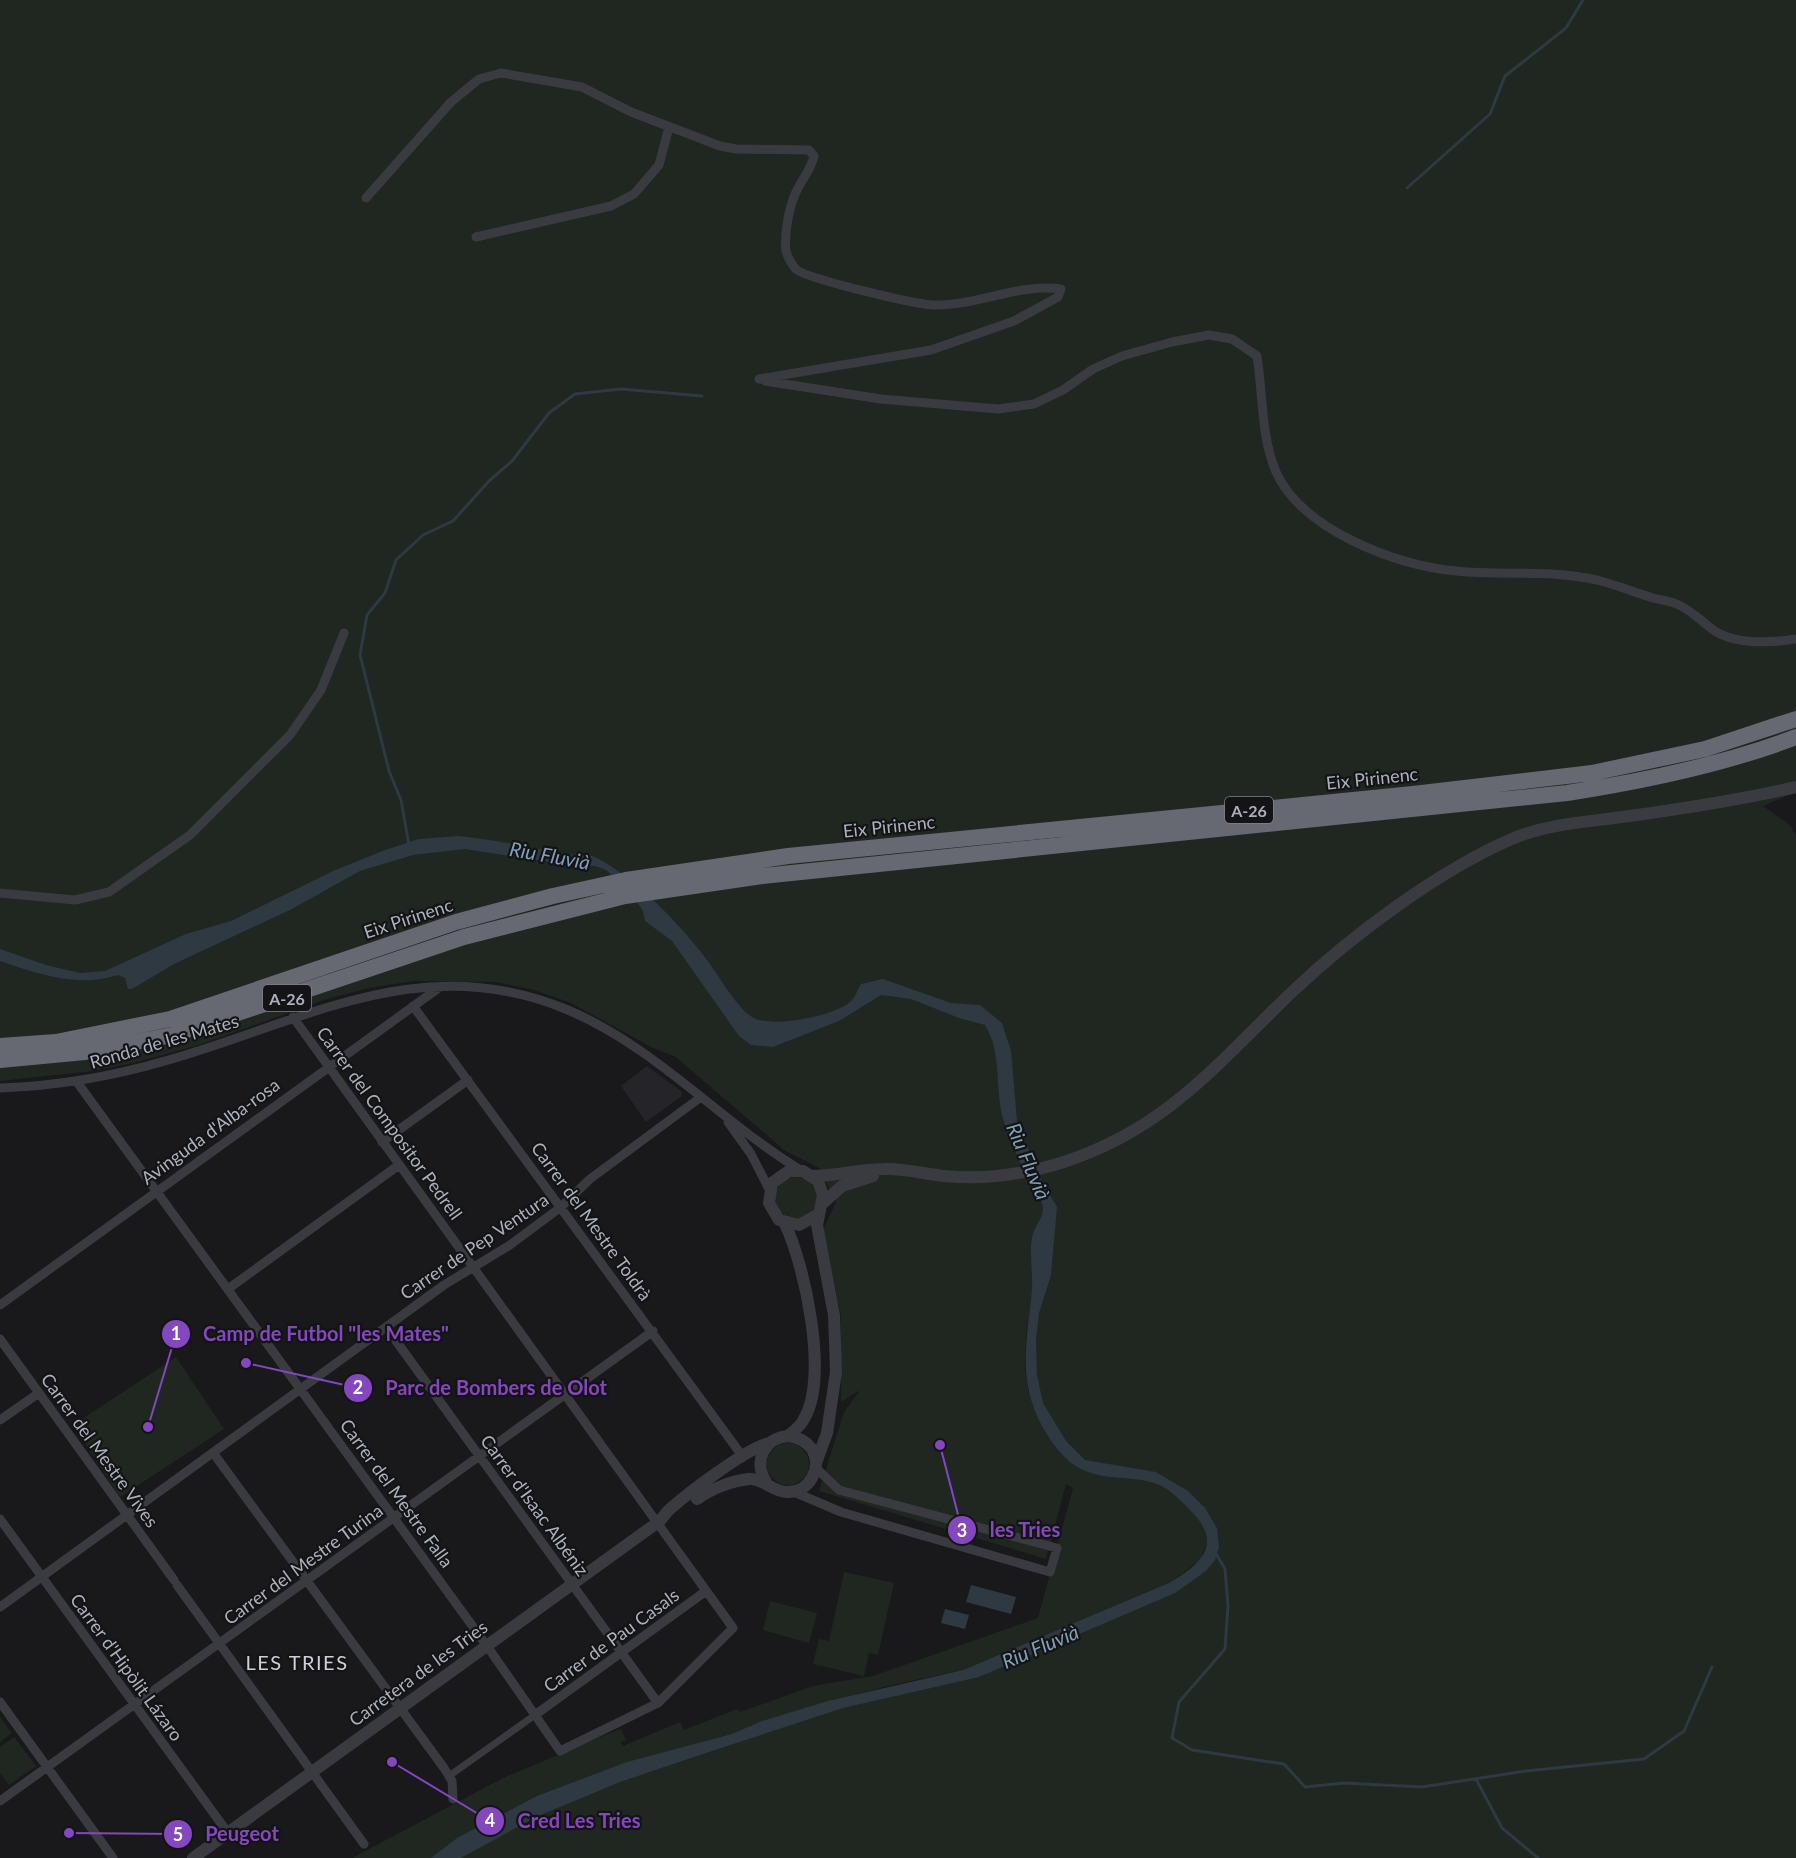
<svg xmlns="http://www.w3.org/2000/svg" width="1796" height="1858" font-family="Lato,sans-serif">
<rect width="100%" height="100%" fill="#19191c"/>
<path fill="#252529" d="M647,1066L681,1091L682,1096L646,1122L621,1086Z"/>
<path fill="#1f2720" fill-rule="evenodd" d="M0,0H1796V792L1763,806L1790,825L1796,835V1858H352L503,1778L610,1733L621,1729L626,1740L620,1742L623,1746L680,1722L684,1730L737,1709L740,1712L813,1686L873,1676L1038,1618L1073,1488L1066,1484L1046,1559L819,1491L844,1412L860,1390L841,1402V1316L823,1230L836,1202L819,1168L784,1150L676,1057L651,1047L571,1003L534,990L496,982L414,981L369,988L327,999L199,1045L133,1063L93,1071L0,1081ZM1027,1320L1029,1396L1025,1368ZM1207,1543L1206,1571L1120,1616L989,1672L762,1721L887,1686L963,1670L1171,1582L1200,1560Z
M775 1198a21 21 0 1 1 42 0a21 21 0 1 1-42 0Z
M176,1357L224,1429L120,1497L73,1425Z
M767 1464a21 21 0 1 1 42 0a21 21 0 1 1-42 0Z
M844,1572L894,1583L878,1655L869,1653L864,1676L813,1664L819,1639L829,1641Z
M770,1601L817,1613L809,1643L763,1630Z
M0,1717L12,1733L0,1742Z
M14,1737L36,1766L9,1785L0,1773V1747Z"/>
<path fill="#2e3941" d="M458,836C495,840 529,847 566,854C576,856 588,853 597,858C634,877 679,923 704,956C717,972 736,1007 752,1017C771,1029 832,1016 849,1003C855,998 857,991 861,984L883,979L951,1003L980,1005L1002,1023L1011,1051L1017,1121L1041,1180L1057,1207L1051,1275L1039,1313L1036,1340L1037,1375L1043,1403L1066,1441L1085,1460L1156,1472L1188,1491L1205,1508L1217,1528L1219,1547L1215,1560L1206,1571L1175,1593L979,1677L843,1708L703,1754L620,1782L536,1817L461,1858H431L457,1838L537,1796L627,1762L732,1734L762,1721L828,1701L963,1670L1171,1582C1204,1562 1223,1542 1189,1509C1179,1499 1170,1489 1157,1484C1132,1475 1105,1481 1081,1469C1064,1461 1051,1442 1042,1426C1016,1377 1028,1340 1032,1288C1033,1272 1029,1254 1032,1238C1033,1228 1043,1219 1043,1209C1043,1197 1032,1187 1027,1177C1018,1159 1010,1141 1004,1122C994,1091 1003,1054 985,1025L959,1018L911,999L881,995L839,1021L773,1047L751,1045L739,1036L672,941L645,921L643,911L630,892L606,870L595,866H576L465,849L413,855L360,871L290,910L174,964L132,989H128L125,978L118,975C78,988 38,974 0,961V949L46,965L80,973L105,971L186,934L231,921L333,871L385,850L419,839Z
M971,1585L1016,1597L1011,1614L966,1602Z
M945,1609L969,1615L965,1629L941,1623Z"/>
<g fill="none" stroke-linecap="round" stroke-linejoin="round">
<path stroke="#2e3941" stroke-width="3" d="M1407,188L1490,114L1505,76L1566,28L1583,0
M409,845L401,800L389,771L360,655L367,615L385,593L396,560L423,535L453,521L489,481L512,461L549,413L575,394L621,389L702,396
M1215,1552L1225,1569L1228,1606L1225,1649L1179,1702L1172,1738L1192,1750L1284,1764L1305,1787L1344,1783L1422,1787L1526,1771L1644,1759L1684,1731L1712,1667
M1476,1779L1502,1828L1538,1858"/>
<path stroke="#3a3b41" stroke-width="7" d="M449,1776L535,1715"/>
<path stroke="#3a3b41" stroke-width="9" d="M366,198L451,102L479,79L501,73L582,87L631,112L720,146L736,149L809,150L814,156C811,170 802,179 796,192C789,207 784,234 786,251C787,256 793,267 797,270C809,279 917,305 934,305C976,306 1019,283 1061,289L1058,297L1014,321L931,350L759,379
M476,237L611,206L634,194L659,165L669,127
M765,381L881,399L998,409L1034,404L1063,390L1093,369L1122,356L1172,342L1209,335L1232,339L1257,356C1263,394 1261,437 1276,472C1302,530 1397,566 1456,571C1503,576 1551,569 1597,580C1616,585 1634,592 1653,598C1661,600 1671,601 1679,605C1692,611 1701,621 1712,629C1733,645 1772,643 1796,639
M0,893L75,900L109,892L190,835L290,735L321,690L344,633
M413,1006L743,1457
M77,1082L487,1646L560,1751L658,1703L733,1628L293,1017
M0,1088C57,1086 110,1077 165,1061C304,1022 420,948 568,1010C657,1048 721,1122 802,1171
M728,1122L751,1154L769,1189
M382,1142L468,1080
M228,1289L399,1165
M0,1305L440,987
M386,1327L658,1703
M0,1339L174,1580
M0,1420L39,1393
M214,1454L444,1768L452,1781L453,1799
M794,1492L841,1512L1050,1572L1057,1548L839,1490L816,1468
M0,1519L228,1833
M177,1585L364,1844
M0,1607L444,1285L510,1245L561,1207L590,1179L701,1097
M0,1702L113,1858
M535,1715L706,1591
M0,1801L653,1331"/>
<path stroke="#3a3b41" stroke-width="12" d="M812,1176C837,1176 860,1169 884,1169C904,1168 924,1174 944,1176C984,1180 1026,1174 1064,1162C1166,1129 1218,1063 1292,992C1351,936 1439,870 1514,838C1548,824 1586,822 1622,817C1680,809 1739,800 1796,787
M823,1203L842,1186L873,1176
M785,1224C805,1266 829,1377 804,1419C801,1426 794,1431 788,1436
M816,1463L827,1433L836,1372L834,1315L817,1225L823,1195L818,1181L803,1171H789L772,1183L769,1203L779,1220L799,1225L817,1215
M697,1499C711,1489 731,1481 749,1479C764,1478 772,1492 787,1492C809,1493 823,1468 812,1449C806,1441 798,1437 788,1436C764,1438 753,1461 766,1482
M193,1858L657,1523C663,1519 665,1513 670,1509C688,1493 747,1448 769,1443"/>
<path stroke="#666972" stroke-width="16" d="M0,1046L56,1042L170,1019L456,922L553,896L626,880L788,856L1413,794L1592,773L1705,749L1796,719
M0,1060L85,1052L172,1035L464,937L625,896L762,876L1567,793C1645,781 1723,765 1796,737"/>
</g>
<g text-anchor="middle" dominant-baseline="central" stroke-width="4.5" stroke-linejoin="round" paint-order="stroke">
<g fill="#141417" stroke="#7e828a" stroke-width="1.5">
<rect x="1225" y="797" width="48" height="26" rx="4.5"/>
<rect x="263" y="985" width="48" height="26" rx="4.5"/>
</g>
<g font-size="16" font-weight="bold" fill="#abb1bc">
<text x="1249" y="810">A-26</text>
<text x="287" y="998">A-26</text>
</g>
<g font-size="18" fill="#abb1bc" stroke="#141417">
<text transform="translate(1372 778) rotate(-6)">Eix Pirinenc</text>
<text transform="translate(889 826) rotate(-6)">Eix Pirinenc</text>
<text transform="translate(408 918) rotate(-18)">Eix Pirinenc</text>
<text transform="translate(164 1041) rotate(-16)">Ronda de les Mates</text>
<text transform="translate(390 1123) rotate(54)">Carrer del Compositor Pedrell</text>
<text transform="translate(210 1131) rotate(-36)">Avinguda d'Alba-rosa</text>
<text transform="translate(592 1221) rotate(54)">Carrer del Mestre Toldrà</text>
<text transform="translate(474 1246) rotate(-34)">Carrer de Pep Ventura</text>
<text transform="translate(100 1450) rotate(54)">Carrer del Mestre Vives</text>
<text transform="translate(397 1493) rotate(54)">Carrer del Mestre Falla</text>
<text transform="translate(535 1505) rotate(54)">Carrer d'Isaac Albéniz</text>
<text transform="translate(303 1564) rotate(-36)">Carrer del Mestre Turina</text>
<text transform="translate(611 1640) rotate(-36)">Carrer de Pau Casals</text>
<text transform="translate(127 1667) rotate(54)">Carrer d'Hipòlit Lázaro</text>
<text transform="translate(418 1673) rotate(-36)">Carretera de les Tries</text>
</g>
<g font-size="20" font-style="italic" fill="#80a0b9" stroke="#141417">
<text transform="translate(550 855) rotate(10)">Riu Fluvià</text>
<text transform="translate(1029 1161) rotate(67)">Riu Fluvià</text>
<text transform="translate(1040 1646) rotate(-23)">Riu Fluvià</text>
</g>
<g font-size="20" letter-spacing="1.5" fill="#ccd0d8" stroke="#141417">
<text x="297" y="1662">LES TRIES</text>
</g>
</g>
<path fill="none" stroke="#8547be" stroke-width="2" d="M148 1427L176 1334M246 1363L358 1388M940 1445L962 1530M392 1762L490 1821M69 1833L178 1834"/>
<g fill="#8547be" stroke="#141417" stroke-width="2">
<circle cx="148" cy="1427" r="6"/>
<circle cx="246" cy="1363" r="6"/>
<circle cx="940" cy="1445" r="6"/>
<circle cx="392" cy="1762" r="6"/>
<circle cx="69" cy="1833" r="6"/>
<circle cx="176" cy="1334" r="15"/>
<circle cx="358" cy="1388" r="15"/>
<circle cx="962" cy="1530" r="15"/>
<circle cx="490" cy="1821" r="15"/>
<circle cx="178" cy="1834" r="15"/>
</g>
<g font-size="18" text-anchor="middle" font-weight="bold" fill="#fff">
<text x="176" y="1340">1</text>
<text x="358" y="1394">2</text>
<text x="962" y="1537">3</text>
<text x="490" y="1827">4</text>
<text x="178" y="1841">5</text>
</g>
<g font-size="20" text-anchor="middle" font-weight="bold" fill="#8547be" stroke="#141417" stroke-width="4.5" stroke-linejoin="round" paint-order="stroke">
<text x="326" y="1341">Camp de Futbol "les Mates"</text>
<text x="496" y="1395">Parc de Bombers de Olot</text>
<text x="1025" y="1537">les Tries</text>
<text x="579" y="1828">Cred Les Tries</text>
<text x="242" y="1841">Peugeot</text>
</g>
</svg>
